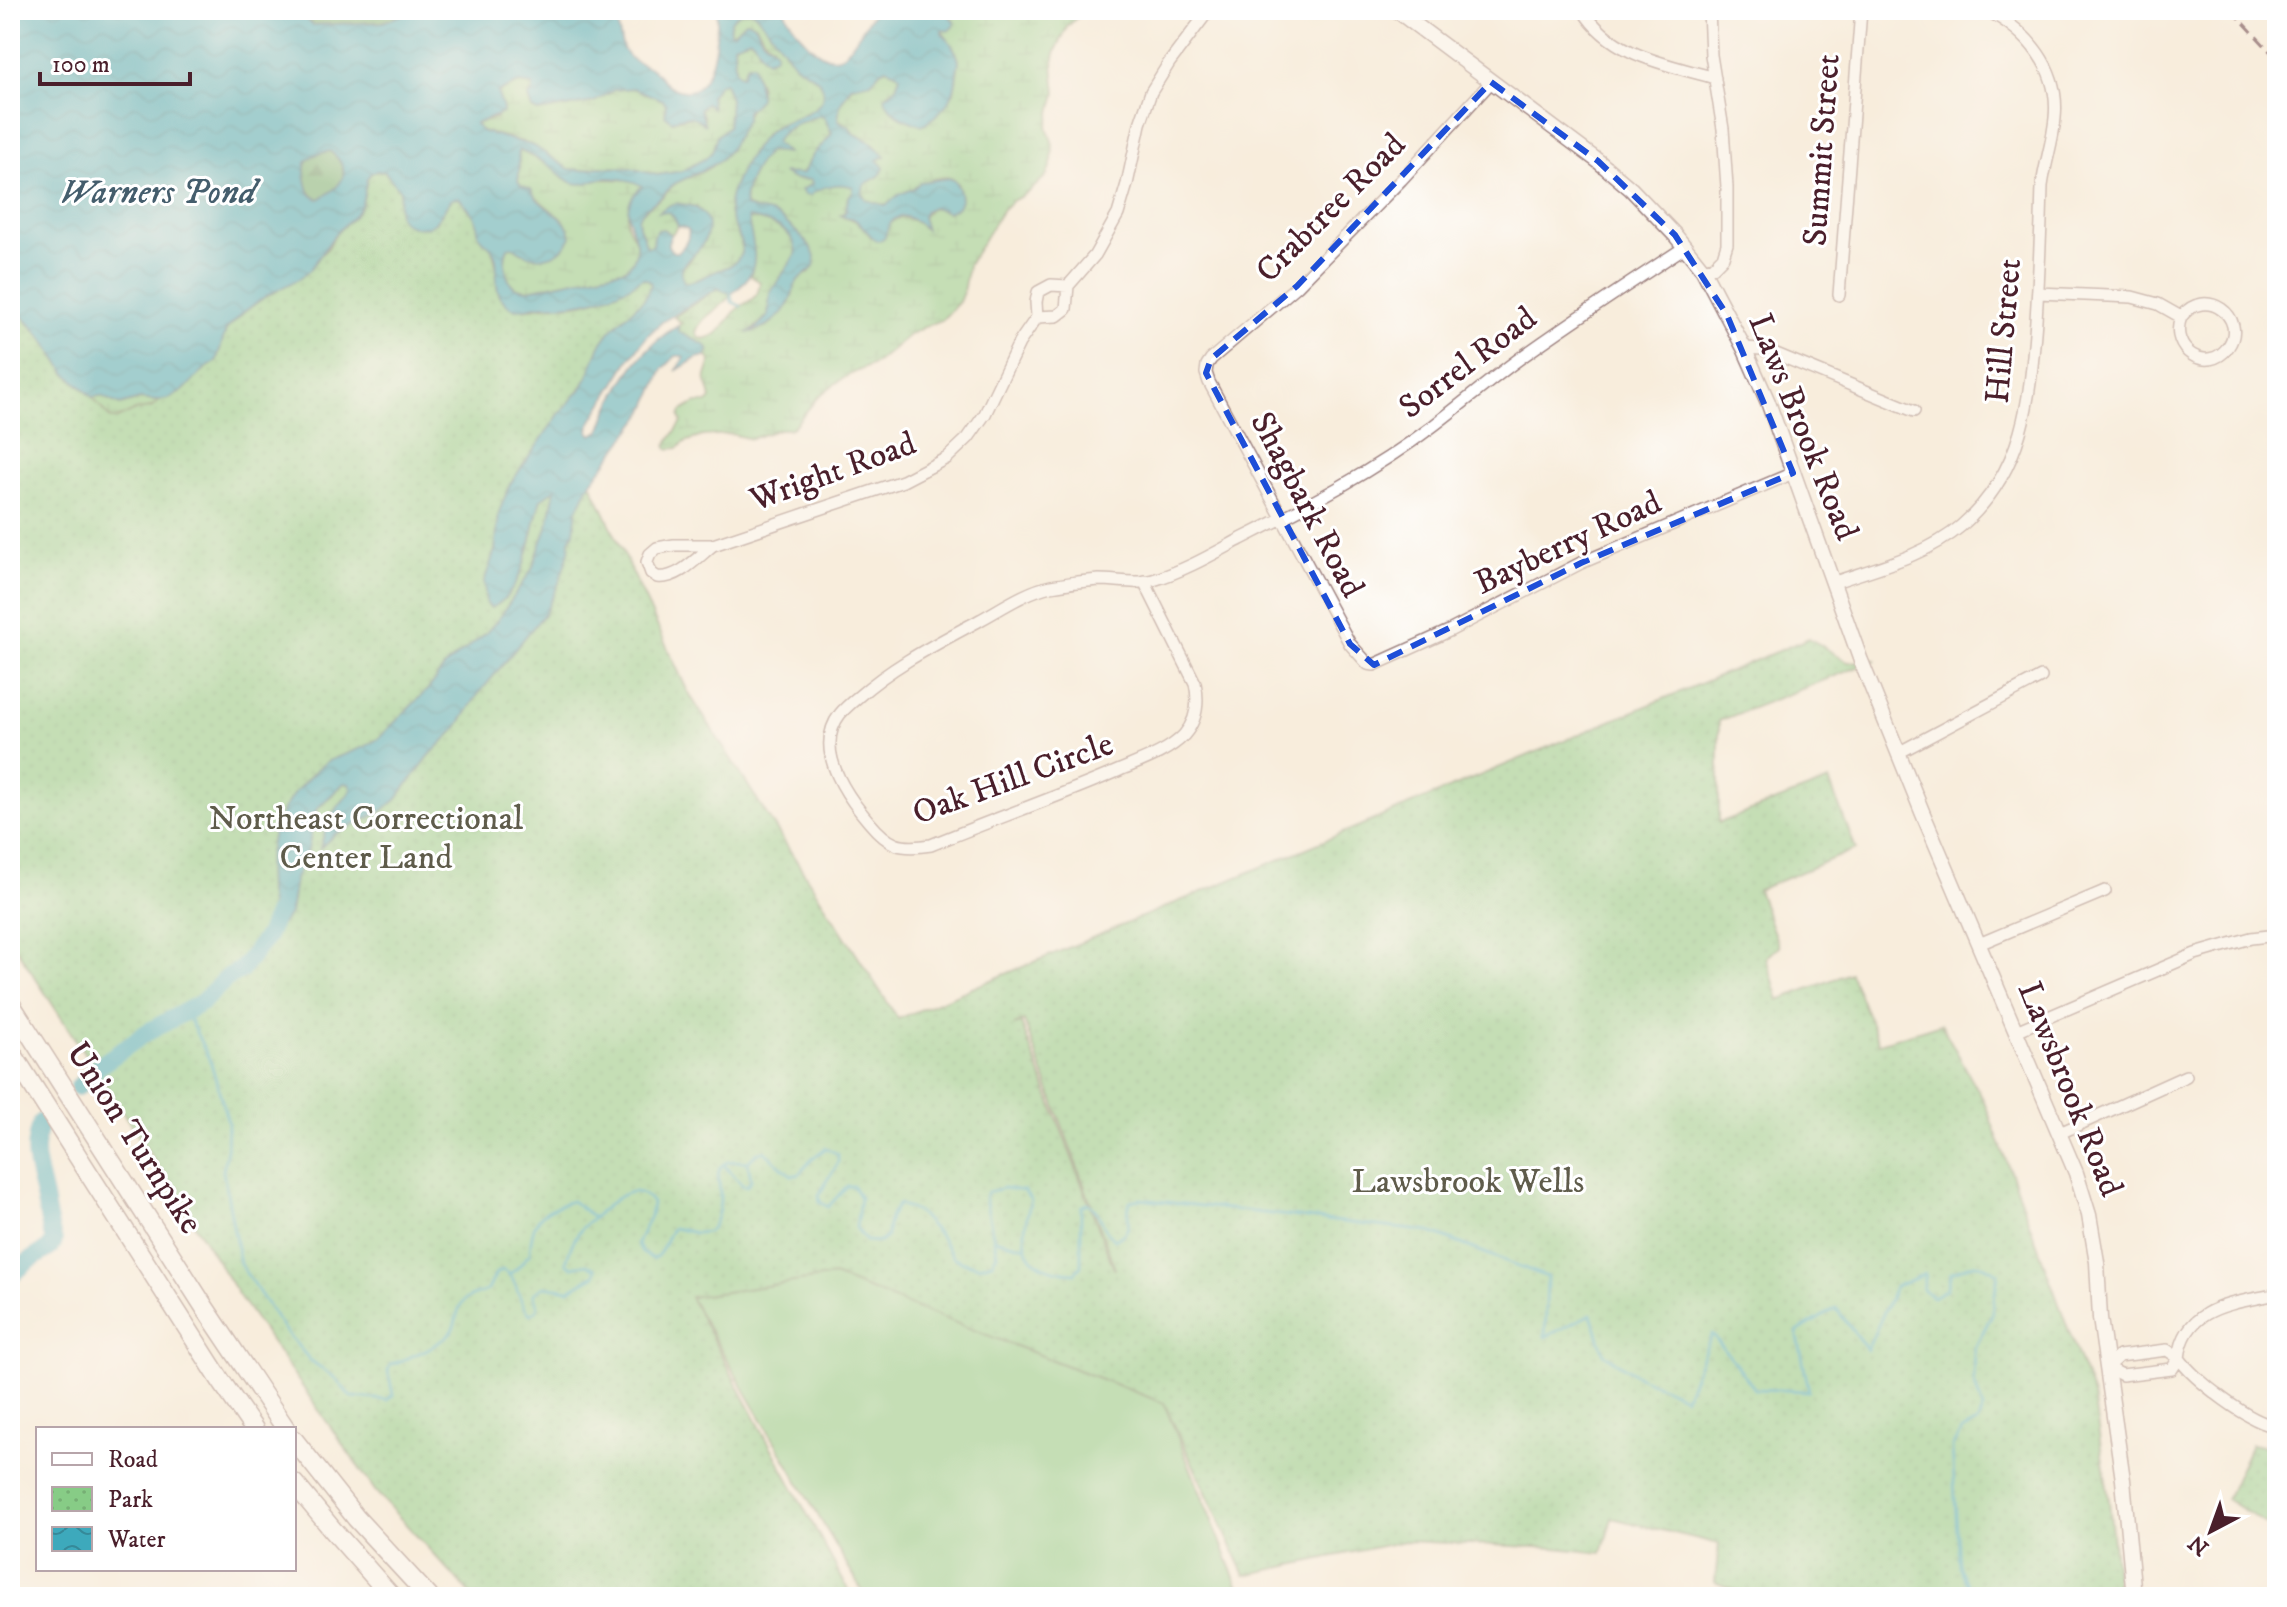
<svg xmlns="http://www.w3.org/2000/svg" width="2287" height="1607" font-family="'IM FELL DW Pica',serif">
<defs>
<pattern id="forest-firs" width="22" height="20" patternUnits="userSpaceOnUse" patternTransform="scale(2)"><rect width="22" height="20" fill="#6db073"/><path d="M5 1l3.5 6h-7zM16 11l3.5 6h-7z" fill="#5c8f5f"/></pattern>
<pattern id="wetland-marsh" width="20" height="14" patternUnits="userSpaceOnUse" patternTransform="scale(2)"><rect width="20" height="14" fill="#87cc86"/><path d="M1 5h8M5 5V1M11 12h8M15 12V8" fill="none" stroke="#76af74"/></pattern>
<pattern id="park-dots" width="8" height="8" patternUnits="userSpaceOnUse" patternTransform="scale(2)"><rect width="8" height="8" fill="#87cc86"/><path d="M2 2h.1M6 6h.1" fill="none" stroke="#76af74" stroke-width="1.8" stroke-linecap="round"/></pattern>
<pattern id="water-waves" width="16" height="10" patternUnits="userSpaceOnUse" patternTransform="scale(2)"><rect width="16" height="10" fill="#3da9bc"/><path d="M0 5q4-4 8 0t8 0" fill="none" stroke="#358999"/></pattern>
</defs>
<rect width="100%" height="100%" fill="#fff"/>
<filter id="ink" filterUnits="userSpaceOnUse"><feTurbulence type="fractalNoise" baseFrequency=".0125" numOctaves="2"/><feDisplacementMap in="SourceGraphic" scale="16" xChannelSelector="R" yChannelSelector="G"/><feConvolveMatrix kernelMatrix="1 2 1 2 8 2 1 2 1" color-interpolation-filters="sRGB"/></filter>
<filter id="wash" filterUnits="userSpaceOnUse"><feTurbulence type="fractalNoise" baseFrequency=".006" numOctaves="4" result="noise"/><feDisplacementMap in="SourceGraphic" scale="32" xChannelSelector="R" yChannelSelector="G"/><feGaussianBlur stdDeviation="1.8" result="paint"/><feColorMatrix in="noise" values="0 0 0 0 0 0 0 0 0 0 0 0 0 0 0 0 0 1.4 0 .05"/><feComposite in="paint" operator="in"/></filter>
<g filter="url(#wash)">
<rect width="100%" height="100%" fill="#f8eddc"/>
<path fill="#87cc86" stroke="#687658" stroke-width="2" d="M834,1276L1164,1403L1243,1597H866L690,1297Z"/>
<path fill="url(#forest-firs)" stroke="#5c684f" stroke-width="2" d="M294,10H415L383,22L313,25Z
M330,151C354,171 343,188 319,200C307,195 299,172 307,160C312,153 322,152 330,151Z"/>
<path fill="url(#wetland-marsh)" stroke="#687658" stroke-width="2" d="M944,10H1084L1067,27L1055,53L1053,65L1056,93L1047,128L1053,144L1052,161L1047,175L1029,192L1012,201L1003,209L968,265L963,292L959,302L942,320L926,326L909,335L876,363L849,375L833,385L819,396L793,427L788,429H779L751,439L731,434L703,436L685,442L678,448L668,449L666,445L682,422L680,416L682,411L696,403H707L711,399C707,375 701,388 711,361L706,356L709,349L705,345L679,332L678,326L682,323L674,317L718,288L731,294C722,310 702,314 696,332L699,338C721,342 726,317 740,307C752,298 758,300 760,282L751,276L754,255L747,218C768,221 796,229 796,254L770,293L768,316L751,331C769,330 783,314 791,298C794,292 794,285 798,280C801,277 807,274 810,272L813,252C802,235 782,221 763,213C757,210 751,209 745,206C742,194 756,161 766,154C772,150 778,151 785,152L775,142C783,126 805,121 821,115L824,117L832,133C827,142 819,147 813,155C808,162 807,168 801,174H786L793,179L812,180V184L808,187L813,192C824,186 842,181 853,187V192C845,199 848,204 845,213L841,214L844,218C855,217 865,228 871,237C895,222 898,206 925,229L922,217L932,207L948,212L961,200C960,194 960,185 955,181C942,167 898,197 886,206L866,200L862,194L864,184L879,176L877,160L884,156L871,142L853,133L849,126L838,119L840,104L852,86L871,82L880,71L886,68L896,72L900,76L896,87L889,92L927,123L954,92L959,62C958,50 946,40 941,29L952,16Z
M752,11C763,20 771,31 780,43C785,49 788,57 794,62C802,69 812,73 819,81C842,109 787,118 772,128C758,139 742,168 735,184C730,194 727,208 731,219C735,232 748,245 738,259C732,267 720,269 712,273C702,277 695,283 683,282C677,265 688,266 694,254C700,243 701,227 704,215L696,207L676,203L667,211L674,215L678,226L671,235L663,229L654,236L653,245L647,248L639,226L638,218C644,208 652,205 661,198C668,192 671,185 679,181C690,176 703,173 713,165C738,143 745,114 760,87L755,73L747,64L742,75L738,74L735,69L734,44L750,38L758,46L759,51L772,45C757,37 762,21 745,21L737,31L730,32C727,18 739,11 752,11Z
M724,82L730,99L728,126L717,136L712,152L706,158L682,171L657,175L631,168L599,167L583,170L569,169L523,142L481,131L476,128L475,124L496,118L498,92L519,83L533,85V92L528,97L532,109L538,112L594,102L614,90L633,88L663,100L666,104L665,110L672,121L691,116L704,118L700,108L706,102L711,107L710,96L719,84Z
M519,150C544,163 571,176 599,179C613,180 631,177 643,186C639,195 629,206 627,216C624,236 653,243 626,269L528,290C524,290 519,289 515,287C504,280 503,258 508,248L512,246L536,258L563,220L521,185L518,181C521,170 518,161 519,150Z
M101,396L120,405L140,399L155,401L169,399L110,426L92,397Z"/>
<path fill="url(#park-dots)" stroke="#687658" stroke-width="2" fill-rule="evenodd" d="M377,171L385,172L401,191L399,215L435,223L452,198H459L474,214L481,238L492,247L498,274L497,288L525,310C542,304 559,306 576,304C598,301 625,290 643,278L649,280L652,284C646,305 623,316 610,332C598,346 595,363 587,378C580,392 570,403 559,414L688,692L898,1019L1809,638L1848,662L1876,660L1719,721V823L1829,781L1856,849L1758,890L1779,947L1766,957L1779,1000L1850,973L1879,1043L1941,1024L1984,1101L2093,1396L2109,1500L2118,1597H1752L1715,1582L1719,1544L1612,1518L1602,1553L1555,1548L1405,1541L1245,1575L1164,1403L834,1276L690,1297L852,1597H473L376,1492L239,1296L159,1168L10,939V303L41,336L67,374L92,397L111,419H117L136,410L151,408L161,400L169,399L183,390L205,369L216,362L225,330L245,311L266,296L284,287L328,248L336,233L354,216L362,204L367,179L371,173ZM1024,1021L1115,1269H1114L1021,1023L1014,1025Z
M2251,1444L2277,1448V1531L2226,1499Z"/>
<path fill="url(#water-waves)" stroke="#446474" stroke-width="2" fill-rule="evenodd" d="M10,10H294L313,25L383,22L415,10H608C624,24 616,42 627,55C633,63 646,64 654,71C661,77 664,84 673,88C714,107 718,34 717,10H784C792,26 821,69 843,55C850,51 868,19 876,10H944L955,22L953,27L948,31L942,30V33C949,39 958,53 959,62C956,71 957,81 954,90C951,103 934,119 922,125C907,121 888,113 885,97L896,87L900,76L896,72L886,68L880,71L871,82L851,86L840,104L838,119L840,122L849,126L853,133L871,142L885,156L877,160L884,167C883,177 872,179 864,185L862,194L866,200L886,206L898,195L914,188L920,182L949,178L955,181L960,191L961,200L958,207L948,212L932,207L925,211L922,217L926,230C908,213 892,209 885,237L879,241L875,240C868,234 861,222 852,218C848,217 843,217 840,215L845,213C848,204 845,199 853,192V187C840,182 820,186 810,196L804,195L801,190L812,184L811,180L793,179L782,173L802,174C807,168 808,162 813,155C819,147 827,142 832,133L824,117L821,115C805,120 783,127 775,142L787,153L770,151C758,159 741,191 745,206C753,211 761,210 770,213C782,216 810,243 814,254C816,259 815,261 814,267C809,273 804,274 799,279C794,284 794,291 791,298C784,317 766,329 747,333L755,329L768,316L770,293L796,254C796,229 768,221 748,218C754,252 764,270 731,294L718,288L662,322L648,335L629,360L590,424L589,431L592,435L600,431C603,425 604,419 607,413C621,380 645,344 678,326L679,332L705,345L709,349L706,356L697,358L676,371L684,358L682,356H676L663,369L645,411L588,487L577,510L574,532L570,540L569,552L559,583L545,613L477,696L456,729L430,755L396,800L381,812L335,834L320,848L329,818L349,793L351,788L349,784L344,783L319,807L315,813L308,850L295,879L290,913L274,934L268,892L267,865L272,836L283,810L294,793L317,769L328,761L366,746L379,738L429,688L446,665L486,633L500,617L532,569L549,521L555,489L541,499C531,531 526,593 491,608L486,603L484,582L495,550L499,512L510,484L559,414L580,390L588,376L600,345L611,330L645,298L651,284L649,280L643,278C614,298 578,306 544,305C527,305 514,319 500,296C494,286 498,271 496,259C492,243 484,245 479,235C477,231 478,227 477,223C474,213 466,206 459,198L452,199C445,207 441,217 433,224C425,231 404,227 399,216C397,210 400,198 400,191L385,172L377,171L371,173L367,179L362,204L354,216L336,233L310,270L299,279L266,296L245,311L226,330L216,362L205,369L183,391L169,399L155,401L140,399L120,405L101,396L92,397L67,374L41,336L10,303ZM752,11C769,26 779,46 794,63C802,71 818,76 822,86C832,115 783,117 768,132C754,145 742,167 735,183C730,194 727,208 731,219C735,232 748,245 738,259C732,267 721,269 712,273C702,277 695,283 684,282C681,276 680,270 684,264C689,257 697,253 702,245C715,224 706,207 682,204C672,202 667,206 659,212C671,211 674,215 678,226L688,229C690,238 685,246 678,252H673C666,246 667,243 671,235L663,229L657,230L654,236L653,245L647,247L639,226L638,218L645,209L661,197L674,184L710,167L720,160L730,149L746,119V111C764,100 760,96 756,77C755,73 755,69 753,64H747L742,75L738,74L735,69L734,44L750,38C759,43 758,54 767,60L774,57L776,51C772,44 766,44 762,38C756,28 758,22 745,21L733,33L730,32C727,18 739,11 752,11ZM724,82L730,99L728,126L717,136L712,152L706,158L682,171L657,175L631,168L599,167L583,170L569,169L534,146L481,131L475,124L503,113C504,105 498,100 498,92L519,83L533,85V92L528,97L532,109L538,112L594,102L614,90L633,88L663,100L666,104L665,115L672,121C685,115 694,114 705,125L700,108L706,103L712,108L710,96L719,84ZM519,150C529,155 539,159 548,165C560,172 566,184 580,184C588,185 592,180 599,179C609,176 634,180 642,186C605,218 657,239 626,269L528,290C524,290 519,289 515,287C504,280 503,258 508,248L512,246C532,262 557,263 571,237C569,214 539,210 531,189L521,185L518,181C521,170 517,161 519,150ZM330,151C355,171 342,187 319,199C310,196 309,193 307,184C301,160 307,155 330,151Z"/>
<g fill="none" stroke-linecap="round" stroke-linejoin="round">
<path stroke="#3da9bc" stroke-width="3" d="M731,294L732,302L741,306
M186,1012L211,1063L228,1122L227,1148L223,1171L240,1264L285,1331L310,1360L335,1378L351,1397L387,1400L393,1395L388,1371L390,1365C410,1357 433,1349 448,1335C459,1326 454,1310 464,1301C470,1295 481,1294 488,1290L496,1273L503,1270C520,1280 516,1301 530,1314L536,1311L538,1306L533,1294L545,1286L569,1290L595,1275L596,1269L587,1264L572,1267L566,1263C569,1250 574,1236 584,1226C602,1212 632,1173 652,1203L650,1216L637,1243L642,1253L653,1259C665,1252 664,1238 673,1228L695,1233L708,1232C717,1223 720,1209 720,1196C721,1184 712,1167 728,1162C734,1160 742,1162 748,1162L756,1154L764,1151L791,1175H798L814,1157L826,1148L838,1154V1163L819,1195L820,1202L828,1207L847,1186H853L860,1198L856,1228L866,1241L880,1242L887,1236C887,1223 890,1213 899,1204L919,1213L940,1236L953,1257L966,1263L979,1266L992,1262L997,1254L985,1198L988,1192L1004,1188L1024,1191L1031,1200C1018,1244 1022,1270 1075,1273L1081,1266V1207L1087,1203C1102,1210 1101,1230 1115,1240C1137,1227 1124,1222 1130,1201L1140,1199L1430,1232L1547,1277L1545,1337L1591,1314L1604,1354L1640,1377L1685,1397L1712,1334L1755,1389L1809,1391L1797,1332L1836,1308L1867,1350L1895,1287L1925,1274L1922,1289L1933,1297L1946,1289L1951,1273C1972,1263 1977,1259 1998,1273L1992,1314L1975,1348L1974,1382L1983,1409L1977,1423L1962,1431L1952,1447L1959,1567L1973,1597
M725,1166L742,1185L747,1186L751,1180L748,1162
M994,1239L1026,1247
M510,1273C520,1270 522,1259 530,1254C531,1220 540,1210 572,1201L594,1218"/>
<path stroke="#3da9bc" stroke-width="18" d="M78,1087L99,1066L146,1033L201,1003L228,977L241,970L267,936L281,903
M10,1277L26,1263L51,1247L54,1241C49,1226 47,1212 44,1197C38,1168 29,1153 41,1122"/>
</g>
</g>
<g filter="url(#ink)">
<g fill="none" stroke-linecap="round" stroke-linejoin="round">
<defs>
<path id="minor" d="M1583,10C1611,56 1666,64 1715,78
M1491,82L1401,180L1297,286L1211,359L1207,365L1206,373L1209,382L1350,644L1368,664L1374,665L1449,631L1581,563L1793,473
M1703,270L1713,267L1723,257L1727,244V187L1723,129L1711,55L1709,10
M2038,293L2132,297L2158,304L2181,317C2168,350 2208,375 2228,347C2249,318 2205,285 2181,317
M1839,295L1861,10
M1037,317L1057,316L1066,309L1068,286L1095,255L1118,214L1127,184L1140,124L1151,92L1169,63L1209,10
M1744,348L1761,349L1769,351L1914,411
M713,545C698,557 678,580 657,577L651,573L647,562L650,554L657,548L674,545H713L903,481L947,458L968,438L985,414L1019,343L1037,317L1036,302L1038,292L1051,285L1068,286
M1144,581L1195,683C1199,701 1197,720 1184,735C1168,752 1141,761 1120,770C1058,797 994,819 931,845C900,850 889,846 869,822C845,794 813,749 840,714C845,708 852,702 858,697C894,665 938,643 980,620C1002,608 1027,591 1051,586C1067,583 1083,581 1099,580C1116,580 1137,585 1153,580C1184,571 1213,554 1241,539C1307,506 1374,471 1433,426C1462,404 1490,380 1519,359C1573,320 1629,284 1685,247
M1832,583C1875,568 1926,556 1961,526C2025,471 2030,398 2036,320C2039,275 2041,230 2042,186C2045,163 2053,141 2055,118C2060,69 2028,31 1986,10
M1898,753L2041,677
M1979,944L2105,891
M2016,1031L2195,954L2251,938L2277,935
M2060,1133L2186,1076
M2277,1294C2234,1304 2185,1305 2179,1358C2193,1379 2252,1425 2277,1426
M2167,1350L2179,1358L2172,1369L2122,1375L2107,1367L2119,1356Z"/>
<path id="tertiary" d="M1396,10L1598,161L1631,189L1675,235L1703,270L1744,348L1768,402L1861,661L1923,814L2076,1173L2089,1215L2097,1262L2100,1318L2123,1480L2134,1597"/>
<path id="trunk" d="M10,1003L205,1308L286,1429
M10,1050L221,1381L254,1429
M294,1440L356,1518L429,1597
M294,1483L332,1529L392,1597"/>
</defs>
<use href="#minor" stroke="#a18684" stroke-width="14"/>
<use href="#tertiary" stroke="#a18684" stroke-width="17"/>
<use href="#trunk" stroke="#a18684" stroke-width="21"/>
<use href="#minor" stroke="#fff" stroke-width="11"/>
<use href="#tertiary" stroke="#fff" stroke-width="14"/>
<use href="#trunk" stroke="#fff" stroke-width="18"/>
<path stroke="#4a1f2b" stroke-width="3" stroke-dasharray="12 6" stroke-linecap="butt" d="M2232,10L2277,59"/>
</g>
</g>
<path d="M0 0H2287V1607H0ZM1491,82L1598,161L1675,235L1727,315L1793,473L1581,563L1374,665L1350,644L1206,373L1211,359L1297,286Z" fill="#f8eddc" fill-opacity=".55" fill-rule="evenodd"/>
<path fill="none" stroke="#1d4ed8" stroke-width="6" stroke-dasharray="16 10" stroke-linejoin="round" d="M1491,82L1598,161L1675,235L1727,315L1793,473L1581,563L1374,665L1350,644L1206,373L1211,359L1297,286Z"/>
<g text-anchor="middle" dominant-baseline="central" stroke-width="6" stroke-linejoin="round" paint-order="stroke">
<g font-size="34" fill="#4a1f2b" stroke="#fff">
<text transform="translate(1822 150) rotate(-86)">Summit Street</text>
<text transform="translate(1331 208) rotate(-45)">Crabtree Road</text>
<text transform="translate(2004 331) rotate(-85)">Hill Street</text>
<text transform="translate(1468 363) rotate(-37)">Sorrel Road</text>
<text transform="translate(1803 427) rotate(68)">Laws Brook Road</text>
<text transform="translate(833 472) rotate(-20)">Wright Road</text>
<text transform="translate(1307 505) rotate(62)">Shagbark Road</text>
<text transform="translate(1568 543) rotate(-25)">Bayberry Road</text>
<text transform="translate(1013 779) rotate(-20)">Oak Hill Circle</text>
<text transform="translate(2070 1089) rotate(68)">Lawsbrook Road</text>
<text transform="translate(134 1138) rotate(57)">Union Turnpike</text>
</g>
<g font-size="34" fill="#5f5c4b" stroke="#fff">
<text x="366" y="819">Northeast Correctional<tspan x="366" dy="39">Center Land</tspan></text>
<text x="1468" y="1182">Lawsbrook Wells</text>
</g>
<g font-size="36" font-style="italic" fill="#445d6c" stroke="#fff">
<text x="158" y="192">Warners Pond</text>
</g>
</g>
<rect width="2287" height="1607" fill="none" stroke="#fff" stroke-width="40"/>
<rect x="36" y="1427" width="260" height="144" fill="#ffffff" stroke="#b7a5aa" stroke-width="2"/>
<rect x="52" y="1453" width="40" height="12" fill="#ffffff" stroke="#b7a5aa" stroke-width="2"/>
<text x="108" y="1467" font-size="24" fill="#4a1f2b">Road</text>
<rect x="52" y="1487" width="40" height="24" fill="url(#park-dots)" stroke="#b7a5aa" stroke-width="2"/>
<text x="108" y="1507" font-size="24" fill="#4a1f2b">Park</text>
<rect x="52" y="1527" width="40" height="24" fill="url(#water-waves)" stroke="#b7a5aa" stroke-width="2"/>
<text x="108" y="1547" font-size="24" fill="#4a1f2b">Water</text>
<g transform="translate(2211 1531) rotate(221)" stroke="#ffffff" stroke-width="6" paint-order="stroke">
<path d="M0-6L14 30L0 20L-14 30Z" fill="#4a1f2b"/>
<text y="-12" font-size="22" font-weight="bold" text-anchor="middle" fill="#4a1f2b">N</text>
</g>
<path d="M40 72v12h150v-12" fill="none" stroke="#4a1f2b" stroke-width="4"/>
<text x="52" y="72" font-size="24" fill="#4a1f2b" stroke="#ffffff" stroke-width="6" paint-order="stroke">100 m</text>
</svg>
